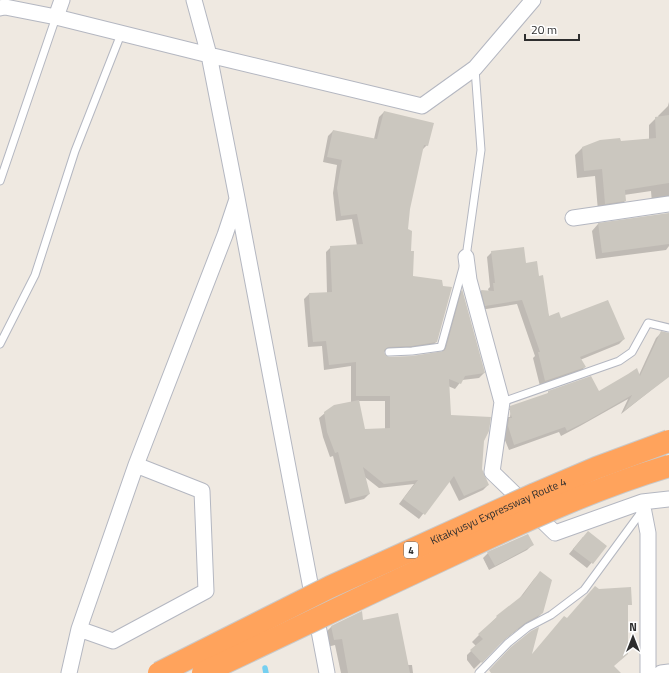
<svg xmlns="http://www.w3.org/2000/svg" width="669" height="673" font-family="'Titillium Web',sans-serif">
<rect width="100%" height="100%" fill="#efe9e1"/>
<path fill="#0003" fill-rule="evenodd" d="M669,102V203H652L651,191L624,195L625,201L618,208L598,211L595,176L577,178L575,155L582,148L649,139V125L656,118H659L658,116L668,106Z
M384,112L427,145L422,150L409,208L407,229L412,277L436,342L431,347L406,351L382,352L386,357H413L442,352L457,296L462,291L484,373L479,378L462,380L455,389L448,386L450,416L483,441L481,470L488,485L483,490L459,501L449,481L419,519L399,504L414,484L379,488L365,477L369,494L364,499L345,504L333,456L330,457L323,437L319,418L325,413L351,403V366L324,370L322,346L308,347L304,299L309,294L327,293L326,252L331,247L357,246L352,219L336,221L333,193L337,165L323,162L328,136L333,131L374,139L379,117ZM358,401H385V430H364Z
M669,214V246L666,250L596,259L592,231L598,224Z
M492,252L525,264L538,277L549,317L561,320L624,339L619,344L580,360L585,367L580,372L540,386L533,358L535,356L517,304L480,310L477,296L481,291L489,292L488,289L490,287L487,257Z
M662,332L669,334V376L621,414L628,399L580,426L561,436L559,432L509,450L502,433L505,413L511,407L546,395L549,392H599L639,375L656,338ZM509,410H511L510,417H508Z
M583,537L606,546L587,568L569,554Z
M532,545L527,550L489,570L483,558L488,553Z
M541,572L542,613L535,620L517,630L498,645L474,669L467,660V655L476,646L472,642L497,617L519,599L534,579Z
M363,621L407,665H412L413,673H341L335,645L327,647L325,633L331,627Z"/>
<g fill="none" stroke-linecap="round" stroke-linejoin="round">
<path stroke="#75cff0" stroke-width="5.5" d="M265,668L266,673"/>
</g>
<path fill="#cbc7bf" d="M384,111L434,123L428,146L424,145L410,209L408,229L412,231L411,251H414L413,276L442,280L443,286L452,287L437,342L412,346L388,347L384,350L385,354L389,357L412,356L444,351L446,348L462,289L485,373L465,376L461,384L449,379L451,415L491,417L489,431L484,441L482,469L489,485L464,496L454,476L425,515L403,499L418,480L384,484L363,467L370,494L350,499L338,452L335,453L327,432L324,412L334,405L359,400L365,429L390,428V396H356V362L329,365L326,341L313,342L310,313L309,293L332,292L330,246L363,244L357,214L341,216L337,188L342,160L327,157L333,130L377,139Z
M669,115V183L625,190L626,201L605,204L602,169L584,171L582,147L600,140L620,138L621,141L656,138L655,117Z
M669,213V244L602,253L598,223Z
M524,247L526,263L537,261L539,276L543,275L549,316L559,312L561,318L608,300L625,339L580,357L586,367L545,381L538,352H540L522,300L485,306L481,290L494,291L493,283H495L491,251Z
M661,331L669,333V377L624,411L632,395L587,421L567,431L565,427L514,445L508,426L509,418H512L510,412V406L548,393V391L591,376L599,391L628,374L637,368L640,376Z
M588,531L607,546L593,564L573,549Z
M528,534L534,545L495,566L487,552Z
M540,571L552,580L543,613L525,623L505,639L482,663L470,650L483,639L478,634L497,617L496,616L523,595Z
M595,586L599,589L631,587L632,605H628V654L614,666L621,673H491L489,670L511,647L531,631L539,627L532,654L564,616L567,618Z
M362,611L363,620L398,613L410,673H348L342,639L334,640L331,626Z"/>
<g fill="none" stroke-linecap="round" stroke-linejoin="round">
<defs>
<path id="lane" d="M0,181L56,17
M0,344L35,275L75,151L121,34
M389,352L412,351L441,347L466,257L481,150L475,69
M502,402L619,361L632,352L648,323L669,328
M479,673L508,643L528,627L551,615L584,590L642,511"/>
<path id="street" d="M194,0L209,55L237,198L327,673
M0,8L5,7L56,17L209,55L422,106L475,68L533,0
M56,17L62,0
M573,218L669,204
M466,257L469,280L502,402L492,472L555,533L642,502L669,499
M642,502L648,533V673
M79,629L113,641L206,591L202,491L136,465
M69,673L79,629L136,465L225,235L237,199
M661,673L669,672"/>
</defs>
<use href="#lane" stroke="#b4b7c1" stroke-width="9"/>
<use href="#street" stroke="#b4b7c1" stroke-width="17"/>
<use href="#lane" stroke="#fff" stroke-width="7"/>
<use href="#street" stroke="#fff" stroke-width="15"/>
<defs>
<g id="highway-bridge">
<path id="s1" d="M159,673L330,587L535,494L596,468L669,441"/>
<path d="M203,673C286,633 370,593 454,554C524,521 595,488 669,466"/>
</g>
</defs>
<use href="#highway-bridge" stroke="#c9c9c9" stroke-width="24" stroke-linecap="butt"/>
<use href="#highway-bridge" stroke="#ffa35c" stroke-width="22"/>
</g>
<g text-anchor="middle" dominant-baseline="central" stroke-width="4" stroke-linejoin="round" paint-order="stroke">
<rect fill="#fff" stroke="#6d6d6d" stroke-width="1" x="404" y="542" width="14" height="16" rx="3"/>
<g font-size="10" font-weight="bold" fill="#2e2e2e">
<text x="411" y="550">4</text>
</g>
<g font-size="11" fill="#2e2e2e" stroke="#fff">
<text stroke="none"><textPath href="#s1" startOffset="376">Kitakyusyu Expressway Route 4</textPath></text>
</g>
</g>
<g transform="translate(633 637)" stroke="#ffffff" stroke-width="3" paint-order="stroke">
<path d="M0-3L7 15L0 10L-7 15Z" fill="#2e2e2e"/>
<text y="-6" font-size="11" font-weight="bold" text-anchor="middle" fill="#2e2e2e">N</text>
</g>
<path d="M525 34v6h54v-6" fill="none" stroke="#2e2e2e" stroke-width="2"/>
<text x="531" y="34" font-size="12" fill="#2e2e2e" stroke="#ffffff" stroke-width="3" paint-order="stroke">20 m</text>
</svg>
